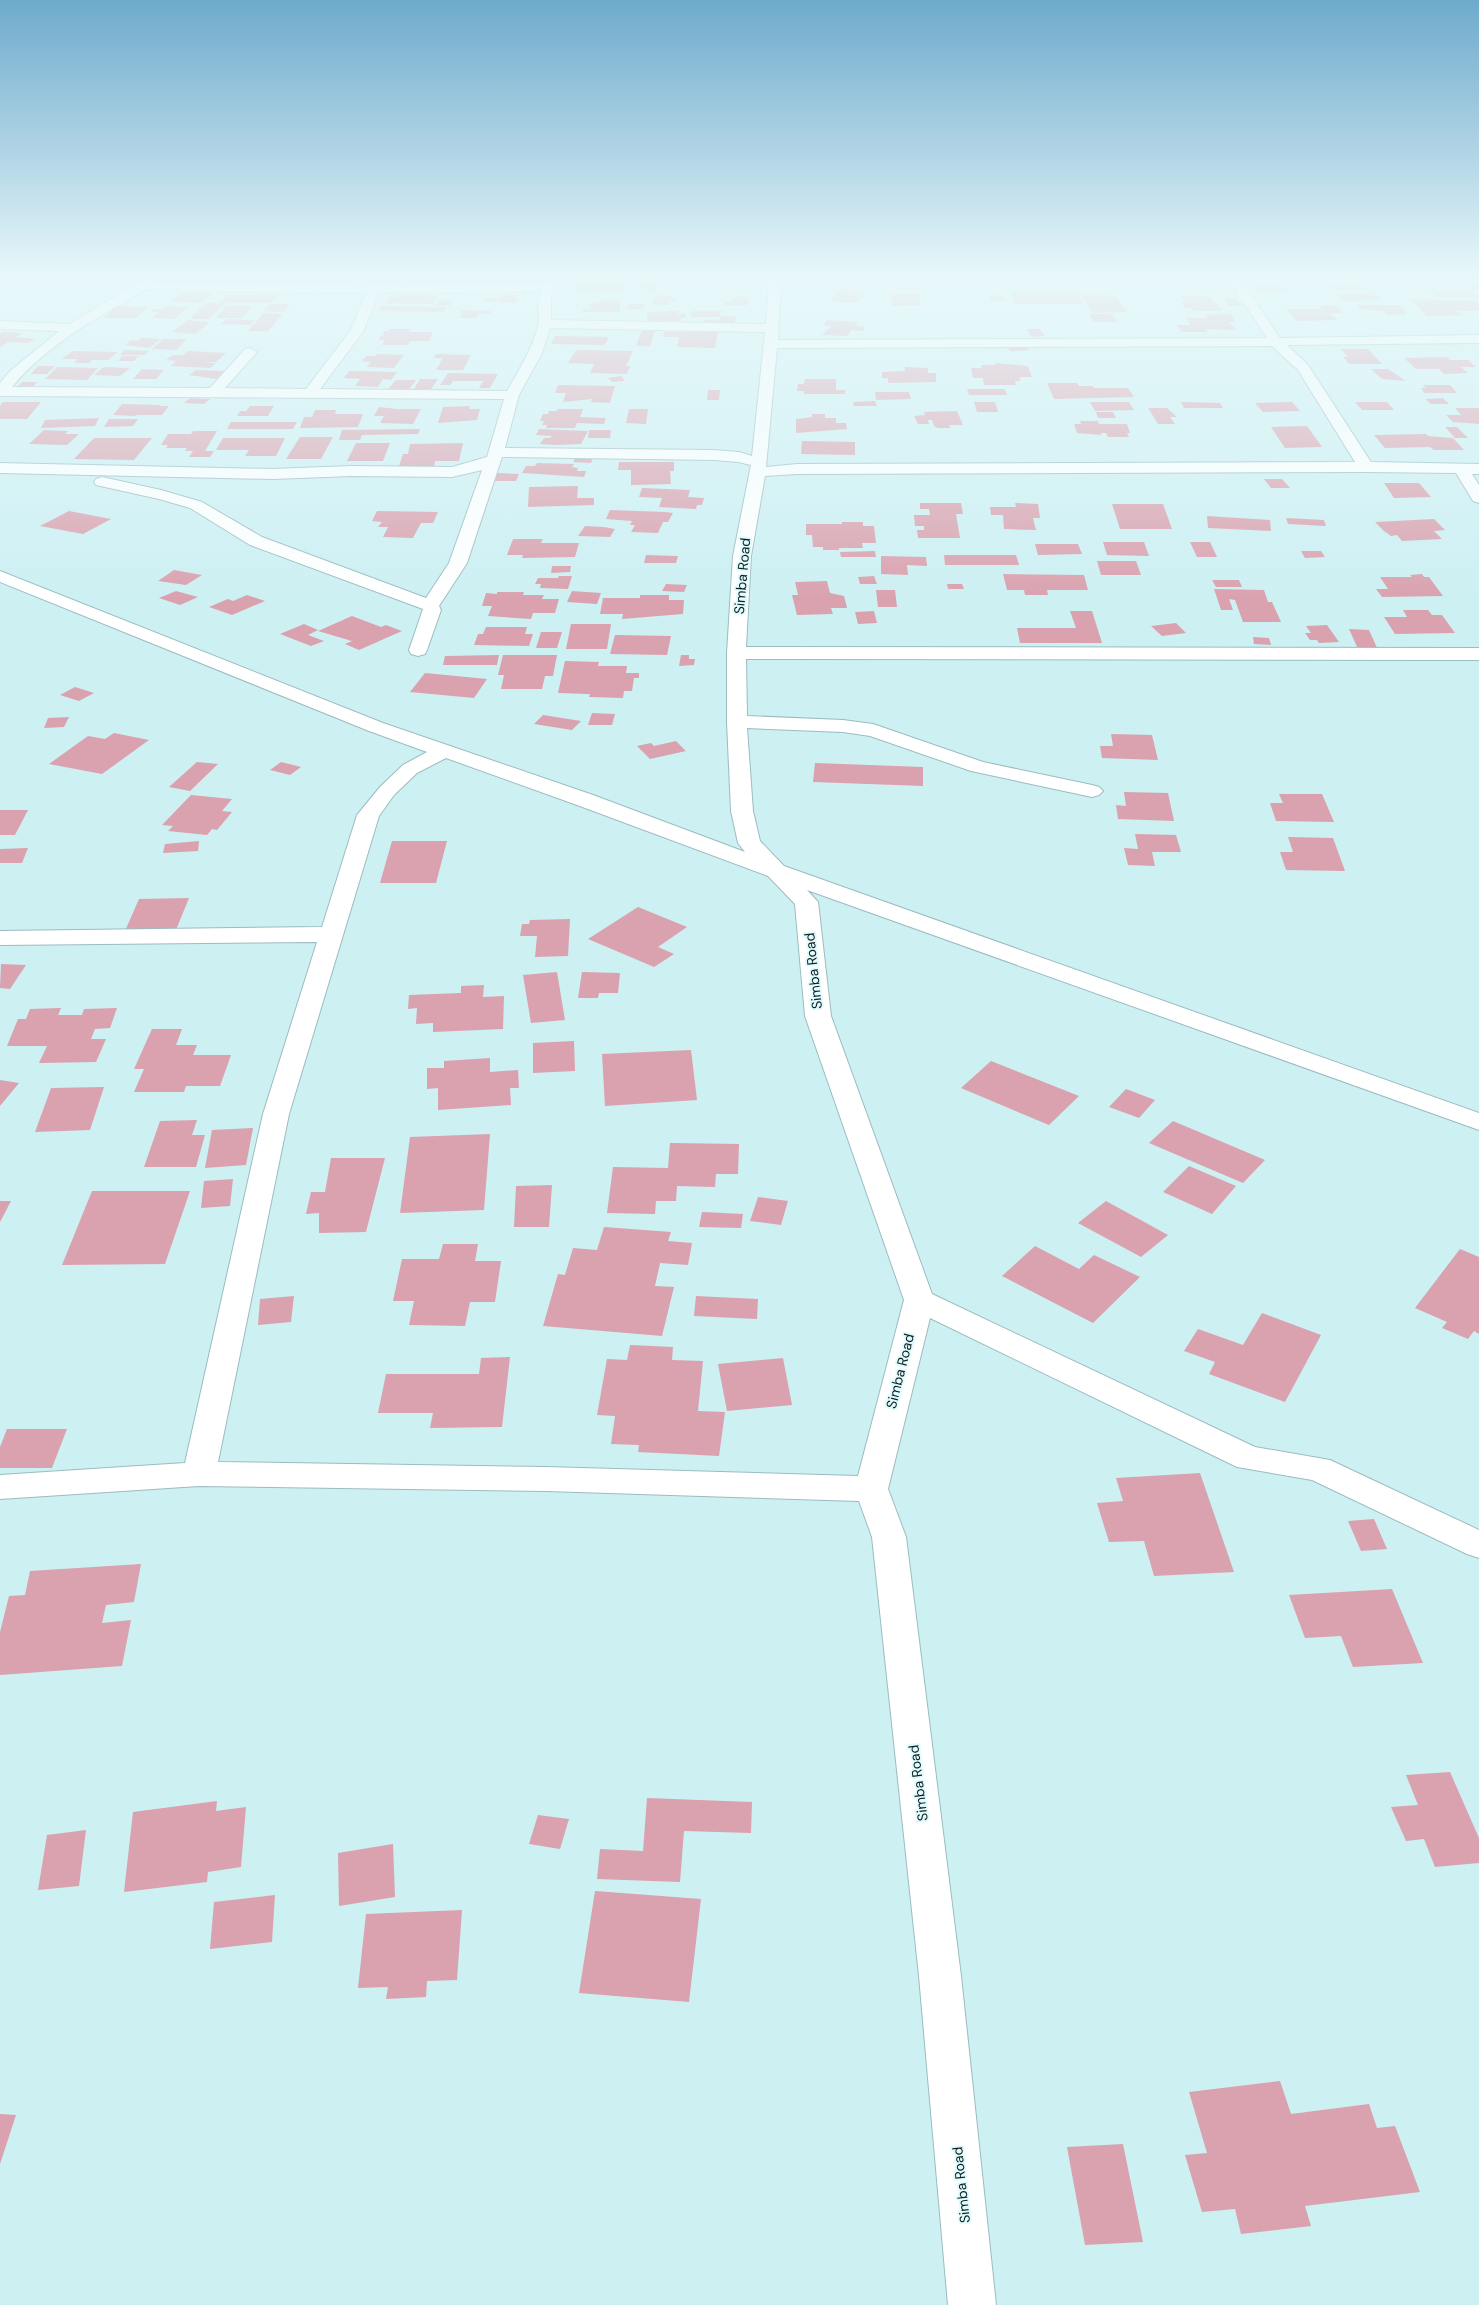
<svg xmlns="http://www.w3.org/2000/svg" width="1479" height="2305" font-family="'DM Sans',sans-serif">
<rect width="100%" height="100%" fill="#cdf0f3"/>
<path fill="#daa1ae" d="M96,279H117L105,285L88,283Z
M319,279H356L354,282H316Z
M368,279H402L397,284L364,283Z
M412,279H449L447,284H409Z
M823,279H871L868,283L821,281Z
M926,279H968L967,286L924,284Z
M1463,279H1479V290H1472Z
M576,280L629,283L621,293L573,290L578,285H572Z
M645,281H659L655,291L637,288L639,282Z
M1328,284H1361L1366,289L1333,290Z
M1254,285L1283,287L1286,291H1258Z
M835,290H854L855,294H862L863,298H858L859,302H832L831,297H836Z
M1432,291L1473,292L1478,297H1436Z
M193,292L214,293L201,303L171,302L182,293Z
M1011,293H1078L1083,304H1015Z
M1336,293H1374L1382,300L1343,301Z
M279,294L272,303H226L209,319H190L206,303H219L227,295Z
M503,294L518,295L515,298L519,299L516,303L481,302L484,298H500Z
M891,294H923V297H919L920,305L892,306Z
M391,295H437L433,304L386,303Z
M655,295L673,296L671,299H678L676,302L668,301L667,305L652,304Z
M989,295H1003L1005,301H992Z
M1081,295H1114L1127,312L1093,313Z
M1181,296H1209L1214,303H1218L1222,311H1193L1191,308H1185L1181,302H1186Z
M732,297H748L747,305H724V302H732Z
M1224,298H1237L1241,306H1228Z
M620,299V312H583V309H590V303H599V300Z
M1411,299L1476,301L1479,304V311H1457L1462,315L1427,316Z
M440,300L454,301L449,306L436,305Z
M270,304H290L284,312L264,311Z
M629,304H645L644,309H627Z
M1335,305L1342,313H1330L1337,320L1297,321L1286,309H1323L1320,306Z
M1357,305H1400L1407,314L1387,315L1383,311L1360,309Z
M117,306L148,307L136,318H104Z
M166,306L189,307L174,319L152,318L159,312L150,311L153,309H163Z
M226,306H253L242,318H216Z
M381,306L446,307L444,312L378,311Z
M462,310L492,311L490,314H479L476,318H459L463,313H459Z
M678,311V314L685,313L686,318H681V321H670V323L648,324L647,312Z
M692,311H721L720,317H691Z
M264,313L283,314L268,331H248Z
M1089,314H1112L1117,322H1093Z
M1230,314L1236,322H1229L1236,330L1205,329L1208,332H1182L1176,325H1190L1186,318H1208L1206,315Z
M721,316H736L734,325L703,324L704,320H719Z
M227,319L255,320L250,325L221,324Z
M188,320L210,322L195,334L172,332Z
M826,320L858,322L856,326L865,327L863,331L851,330L848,336L822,335L831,326H824Z
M390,329H411L409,332H433L429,341H410L408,345H382L385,340H379L380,336H385L383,335L384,331H389Z
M1027,329H1040L1045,336L1031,337Z
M642,330H655L650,346H636Z
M718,331L715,348L677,347L679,337H663L664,332Z
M3,332L22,333L16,337L36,339L28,343L8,342L0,347V334Z
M555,336L609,337L605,345L551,344Z
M141,338L161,339L149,348L125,345L131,340L138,341Z
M163,339H187L176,350L152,349Z
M1026,345L1029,350L1010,351L1007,346Z
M1341,349H1368L1382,364H1349L1343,357H1348Z
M125,350L149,351L144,355H120Z
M576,350L633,351L626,366H630L627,374L590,373L594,364L568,363Z
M72,351L118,352L108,360H92L89,363H74L78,359H62Z
M188,351L226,353L216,362L203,363H216L210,368L170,366L176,361L166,360L173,355H183Z
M377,354L404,355L394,368L367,367L371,362L362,361L366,356H376Z
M436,354L471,355L463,370H436L443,358H434Z
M122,356H138L134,361H118Z
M1447,357L1450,360H1468L1476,367H1461L1468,373L1444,374L1439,369H1416L1404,358Z
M995,363L1028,366L1032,377H1019L1021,381H1015L1016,385H984L983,378H973L971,368H982L981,365H996Z
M38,366H55L47,374H31Z
M57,367L98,368L87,380L45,379Z
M104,367L130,368L120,376L94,375Z
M905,367L928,368V373H936V382L888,383V378H882V372L905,371Z
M142,369L164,370L156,379H133Z
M1371,369H1388L1406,381L1382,379Z
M196,370L225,371L216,379L189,375Z
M349,371L397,372L391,380L383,379L378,387L355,386L360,379L344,378Z
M448,373L498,374L490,388H479L483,381H453L450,385H440Z
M621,376L625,381L612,382L608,378Z
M420,379H438L431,389H414Z
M805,379H836V390H845V394H804V391H797L798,384H804Z
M396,380H416L409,390L388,389Z
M22,382H37L31,389H15Z
M1047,383H1077L1079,386H1093L1094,388H1128L1134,397L1054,399Z
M558,385L615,386L610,403L591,402L592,399L563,402L566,393H555Z
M1423,385H1450L1457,393H1424L1421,388H1426Z
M967,389H1005L1007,395H969Z
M708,390H720L719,400H707Z
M875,392H909L911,399L876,400Z
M190,398L210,399L204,404L184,403Z
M1443,398L1449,404H1431L1425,399Z
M875,401L877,406H854L853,402Z
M3,402H41L27,419H0V406Z
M974,402H995L998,412H977Z
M1090,402H1129L1134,410L1095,411Z
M1181,402L1220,403L1223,408H1184Z
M1292,402L1300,411L1263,412L1255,403Z
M1355,402H1387L1394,410H1362Z
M122,404L161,405L159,406H169L162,415H137L136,416L113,415Z
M250,406H274L268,416H237L240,411H246Z
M470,406L469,409H480L477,420L438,423L443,407Z
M379,407L397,409H421L413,424L380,423L384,416H374Z
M1148,408H1167L1177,417H1170L1175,424H1158Z
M1455,408H1479V424L1453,422L1446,415H1461Z
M557,409H583L580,417L606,418L604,424L577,423L575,428H546L547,425H542L544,421H540L543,414H548L549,411H557Z
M629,409H648L646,424L626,423Z
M315,410H336L335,414H363L358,427L300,428L304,417H312Z
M957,411L963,425H949L950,428H938L934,426L932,420H928L929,424H918L914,416L925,415L924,412Z
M1096,412H1113L1116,418H1098Z
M812,414H825V418H836V423H846L847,429L796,433V419L812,417Z
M99,418L95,426L41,428L45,420Z
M109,419H138L133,426L104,427Z
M1080,421H1098L1099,424H1127L1130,433H1127L1129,437H1108L1106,433H1101V435L1077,433L1074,424H1081Z
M231,422H297L293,429H227Z
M1307,426L1322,447L1285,448L1271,427Z
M1445,427H1457L1468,438H1455Z
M420,429L418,434L362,435L360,440H339L342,430Z
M539,429L588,431L581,444L556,445L540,444L544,438H550L552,436L536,435Z
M44,430L68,431L65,434H79L67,445L29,444Z
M589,430H611L610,438H588Z
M193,431H217L205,451H214L210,457H189L193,451H185L187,448H166L168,445H161L168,434H191Z
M1426,434L1428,436L1453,438L1464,450H1434L1430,447L1385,448L1374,435Z
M300,437H333L321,459H286Z
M94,438H152L134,460L74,459Z
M223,438H285L276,456H245L249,450H216Z
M802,441L855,442V455L801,454Z
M356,443H390L383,461H347Z
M463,443L459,461H435L434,466H399L403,454H408L410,444Z
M575,458H593L591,463L573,462Z
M619,462H674V471H670L671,484L631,485V470H618Z
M537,463L574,464L572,467L578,468L577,471H586L584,477L522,473L526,466H535Z
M497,473L519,474L516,481H494Z
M1264,479H1282L1290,488H1271Z
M1384,483H1419L1431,497L1394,498Z
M578,486L577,498H594V505L528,507L529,487Z
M642,488L690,490L688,497L704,498L702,505H697L696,509L659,507L662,498L639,497Z
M920,503H961L963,514H956L960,538H918L917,530H924V526H915L914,515H930L929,509H920Z
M1015,503L1038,504L1040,518H1033L1036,530L1004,529L1003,515H991L990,507H1016Z
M1112,504H1163L1172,529H1120Z
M610,510L665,512L673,513L668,522H663L658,533L631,532L635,525H630L632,521L606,519Z
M69,511L111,519L83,534L40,526Z
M377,511L438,512L433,523H421L413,538L383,537L388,527H378L382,522L372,521Z
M1207,516L1270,520L1271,531L1208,528Z
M1286,518L1324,520L1326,526L1288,524Z
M1434,519L1445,530L1434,531L1442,539L1402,541L1397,535L1391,536L1384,531L1375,522Z
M842,522H863V526H874L876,543H862L863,548H839V550H823V547H813L812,535H806V524H842Z
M585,526L604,527L615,529L610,537L578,536Z
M513,539H543L541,543H579L575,557L522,558L523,555H507Z
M1103,542H1144L1149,556L1107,555Z
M1190,542H1210L1217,557H1197Z
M1035,544H1078L1082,554L1038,555Z
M875,551L876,557H841L840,552Z
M1301,551H1321L1325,557L1305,558Z
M646,555L678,556L676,563H644Z
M944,555H1016L1019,565H945Z
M881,556L926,557L927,566L907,565L908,575L881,574Z
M1097,561H1136L1141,575H1101Z
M552,566H571L570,572L551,573Z
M174,570L202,575L186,585L158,581Z
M1003,574L1084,575L1088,590H1047L1048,595H1025L1024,590H1007Z
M1422,574L1424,577H1429L1443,596L1382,597L1376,589H1388L1380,577H1412L1410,575Z
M559,576H572L568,589L540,588L541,584H535L538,578H558Z
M874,576L877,584H860L858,577Z
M1212,580H1239L1242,587H1216Z
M827,581L830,593L844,596L847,608H831L833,614L797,615L792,595H798L795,582Z
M666,584L687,585L684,592L662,591Z
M947,584H962L964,589H948Z
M1214,589L1264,590L1268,602H1272L1281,622H1243L1235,600L1229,599L1233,610H1221Z
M876,590H895L897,607H878Z
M176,591L198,597L180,605L159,598Z
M572,591L601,593L597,604L567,602Z
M497,592H524L523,595H544L542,599H559L555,613H533L531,619L488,616L492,606H482L486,593L497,594Z
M247,595L265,601L232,615L209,607L228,599L233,601Z
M640,595H669V600H684L683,614L622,619L623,614H600L603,598H640Z
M1403,610H1428L1432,615H1442L1455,633L1395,634L1384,617H1407Z
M874,611L877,623L858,624L855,612Z
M1070,611H1092L1102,643H1020L1017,628H1076Z
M352,616L381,627L386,625L402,631L359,650L345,644L352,641L318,631Z
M1176,623L1186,633L1162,636L1151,626Z
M304,624L318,630L308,635L324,641L311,646L280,634Z
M571,624H611L607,649H566Z
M1327,625L1339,642L1319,643L1317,640H1310L1305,633H1311L1306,626Z
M486,627H527L525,634H533L529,646L474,645L478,634H483Z
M1349,629L1369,630L1378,650L1358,649Z
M541,632H562L557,648H536Z
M615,635L671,636L667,655L610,654Z
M1253,637L1269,638L1271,645L1254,644Z
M499,655L497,665H443L445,656Z
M503,655H557L553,676H545L542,689H501L504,675H498Z
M681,655H689V659H695L694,665L679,666Z
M565,661L599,662L598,666H627L626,673H639V678H634L632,691H624L623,698L589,697L590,694H588L558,693Z
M425,673L487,679L474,698L410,692Z
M75,687L94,693L79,701L60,695Z
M592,713L615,714L612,725H588Z
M543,715L581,721L572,730L534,724Z
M69,717L64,727L44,728L48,718Z
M114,733L149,740L102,774L49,764L88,736L105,739Z
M1111,734L1152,735L1158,760L1102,758L1100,746H1113Z
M676,741L686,751L650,759L637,746L651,743L654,746Z
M197,762L218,764L190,791L169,787Z
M281,762L301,767L290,775L270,770Z
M815,763L923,767V786L813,782Z
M1124,792L1168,793L1174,821L1118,819L1116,805L1126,806Z
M1279,794H1322L1334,822L1276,821L1270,803H1283Z
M191,795L232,799L222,811L232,812L217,830L212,829L207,835L168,831L173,826L162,825Z
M0,810H28L15,835H0Z
M1135,834L1176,835L1181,852H1152L1155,866L1128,865L1124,848L1138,849Z
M1288,837L1333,838L1345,871L1286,870L1280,852H1293Z
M199,841L198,851L163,853L165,844Z
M392,841H447L436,883H380Z
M28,848L22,863H0V849Z
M189,898L176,930L125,931L139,899Z
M638,907L687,927L658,947L674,954L654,967L588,939Z
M570,919L568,956L535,957L537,936H520L522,924H529L530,920Z
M1,964L26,965L10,989L0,988Z
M557,972L565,1020L531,1023L523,975Z
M582,972L620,973L618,993H599L598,998H578Z
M484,985L483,997L504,996L503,1029L433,1032V1023L416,1024L417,1008L408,1009L409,995L461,993V986Z
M61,1008L58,1015H82L84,1009L117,1008L110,1028L95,1029L91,1039H106L96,1062L39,1063L47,1046H7L18,1019H26L30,1009Z
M152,1029H182L176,1045H197L193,1055H231L220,1086H186L184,1092H134L144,1069H134Z
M574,1041L575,1071L533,1073V1043Z
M691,1050L697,1100L605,1106L602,1054Z
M490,1058V1072L518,1070L519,1088H510L511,1105L438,1110V1088L427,1089V1068H444V1061Z
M991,1061L1079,1096L1049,1125L961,1088Z
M0,1080L19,1083L0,1106Z
M104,1087L90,1130L35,1132L51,1088Z
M1126,1089L1155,1100L1139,1118L1109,1107Z
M197,1120L192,1135H205L196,1167H144L160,1121Z
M1173,1121L1265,1160L1243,1183L1149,1143Z
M253,1128L246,1165L205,1168L212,1130Z
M490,1134L484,1210L400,1213L410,1137Z
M670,1143L739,1144L738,1174H716L715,1187L677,1186L676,1201H656L655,1214L607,1213L613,1167L668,1168Z
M331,1158H385L366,1232L319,1233V1213L306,1214L311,1192H325Z
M1189,1166L1236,1186L1212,1214L1163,1192Z
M233,1179L230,1206L201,1208L204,1181Z
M552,1185L549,1227H514L516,1186Z
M92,1191H190L165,1264L62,1265Z
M758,1197L788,1201L781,1225L750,1221Z
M0,1201H11L0,1222Z
M1106,1201L1168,1235L1141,1257L1078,1223Z
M702,1212L743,1214L741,1228L699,1227Z
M604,1227L671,1232L668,1241L692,1243L688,1265L660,1263L655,1286L674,1287L662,1336L543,1326L558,1274L565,1275L573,1248L597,1250Z
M443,1244H478L475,1261H501L495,1302H470L465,1326L409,1325L414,1301H393L402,1259H439Z
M1035,1246L1079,1269L1094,1255L1140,1277L1093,1323L1002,1276Z
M1460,1249L1479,1257V1334L1474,1331L1468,1339L1442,1328L1447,1322L1415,1308Z
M294,1296L291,1322L258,1325L260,1299Z
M696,1296L758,1299L757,1319L694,1316Z
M1262,1313L1321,1335L1285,1402L1209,1374L1215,1362L1184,1351L1198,1329L1243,1345Z
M630,1345L673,1347L672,1360L703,1361L698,1411L725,1412L719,1456L638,1452L639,1445L611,1444L615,1416L597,1415L607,1359L627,1360Z
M510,1357L502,1427L430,1428L433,1413H378L386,1374H479L481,1358Z
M783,1358L792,1405L727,1411L718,1364Z
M7,1429H67L52,1468H0V1447Z
M1200,1473L1234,1572L1154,1576L1144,1541L1109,1542L1097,1503L1123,1501L1116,1478Z
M1374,1519L1387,1549L1361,1551L1348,1521Z
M141,1564L134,1602L106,1605L102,1623L131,1620L122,1666L0,1675V1632L9,1596L25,1595L30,1571Z
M1392,1589L1423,1663L1353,1667L1341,1636L1305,1638L1289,1595Z
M1450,1772L1479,1838V1863L1435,1867L1424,1839L1406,1841L1391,1807L1418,1805L1406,1775Z
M647,1798L752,1802L751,1833L684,1831L680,1882L597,1879L600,1849L643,1851Z
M217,1801L216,1811L246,1807L241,1867L208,1872L207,1882L124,1892L133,1812Z
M538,1815L569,1819L560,1849L529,1844Z
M86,1830L79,1886L38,1890L47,1835Z
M393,1844L395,1897L339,1906L338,1853Z
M595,1891L701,1899L689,2002L579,1993Z
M275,1895L272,1942L210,1949L214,1902Z
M462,1910L457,1980L427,1981L426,1997L386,1999L388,1987L358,1988L366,1914Z
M1280,2081L1291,2114L1369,2104L1377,2128L1395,2126L1420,2192L1305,2206L1311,2226L1241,2234L1235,2209L1202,2212L1185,2155L1207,2153L1189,2092Z
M0,2114L16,2115L0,2164Z
M1123,2144L1143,2242L1085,2245L1067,2147Z"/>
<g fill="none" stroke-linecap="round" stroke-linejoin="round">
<defs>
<path id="street" d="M144,279H157L154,282L374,285L548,283L551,279H563L551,296V320L766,324L769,279H781L778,340L1267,338L1228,279H1240L1280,338L1479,335V343L1287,345L1308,365L1371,462L1479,464V474H1472L1479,485V503L1473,501L1456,473L1366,472L797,474L765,476L751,556L746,647L1479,648V660L746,659L747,716L843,720L873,724L983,762L1092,785L1099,787L1103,791L1099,795L1092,797L971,771L870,736L843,732L747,728L753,811L760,841L784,866L1479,1113V1130L807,890L818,902L831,1016L932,1294L1255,1447L1330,1460L1479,1530V1558L1467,1554L1312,1480L1237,1467L930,1318L888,1489L906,1537L961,1976L996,2305H948L919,1976L872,1537L859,1501L546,1491L199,1486L0,1499V1475L185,1463L263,1114L317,942L0,945V931L322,927L357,815L380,787L403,765L427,752L369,731L0,582V571L383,723L593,795L745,852L738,843L731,811L727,722V653L733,556L751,465L738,462L714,460L502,457L467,563L439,606L441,610L427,650L425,654L418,656L411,654L409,650L423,609L250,545L190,508L159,499L96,485L94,482L96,479L102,477L161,490L202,502L262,537L426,598L449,563L482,470L452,477L352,476L272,479L0,473V463L272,469L352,466L452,467L487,457L504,399L0,396V383L10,371L59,331L0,329V321L69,324ZM145,290L366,293L350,331L306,389L225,388L257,352L250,348L245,349L210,388L12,387C47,344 99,317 145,290ZM542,291C535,301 541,314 538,326C532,349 519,370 507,391L320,389L363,332L379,293ZM550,328L765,332L752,456L739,452L714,450L505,448L519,395L542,353ZM1272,346L1298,370L1355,462L797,464L766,467L777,348ZM446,758L577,805L768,876L795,904L805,1016L904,1300L858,1476L546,1467L218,1462L289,1114L379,816L394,795L417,773Z"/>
</defs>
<use href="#street" stroke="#9bbcc0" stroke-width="2"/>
<use href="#street" fill="#fff" fill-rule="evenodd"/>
</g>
<linearGradient id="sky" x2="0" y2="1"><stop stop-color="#6eaacc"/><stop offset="0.46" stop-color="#e8f8fa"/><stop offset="1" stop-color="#e8f8fa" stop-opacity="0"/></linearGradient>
<rect width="1479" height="602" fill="url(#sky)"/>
<g text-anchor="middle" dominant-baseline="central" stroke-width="4" stroke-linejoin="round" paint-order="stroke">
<g font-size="14" fill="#111e1f" stroke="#dffbfe">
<text transform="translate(742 576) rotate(-85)">Simba Road</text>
<text transform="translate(813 971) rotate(-96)">Simba Road</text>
<text transform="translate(900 1371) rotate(-76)">Simba Road</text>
<text transform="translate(918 1783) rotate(-97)">Simba Road</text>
<text transform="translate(961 2185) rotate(-96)">Simba Road</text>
</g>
</g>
</svg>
